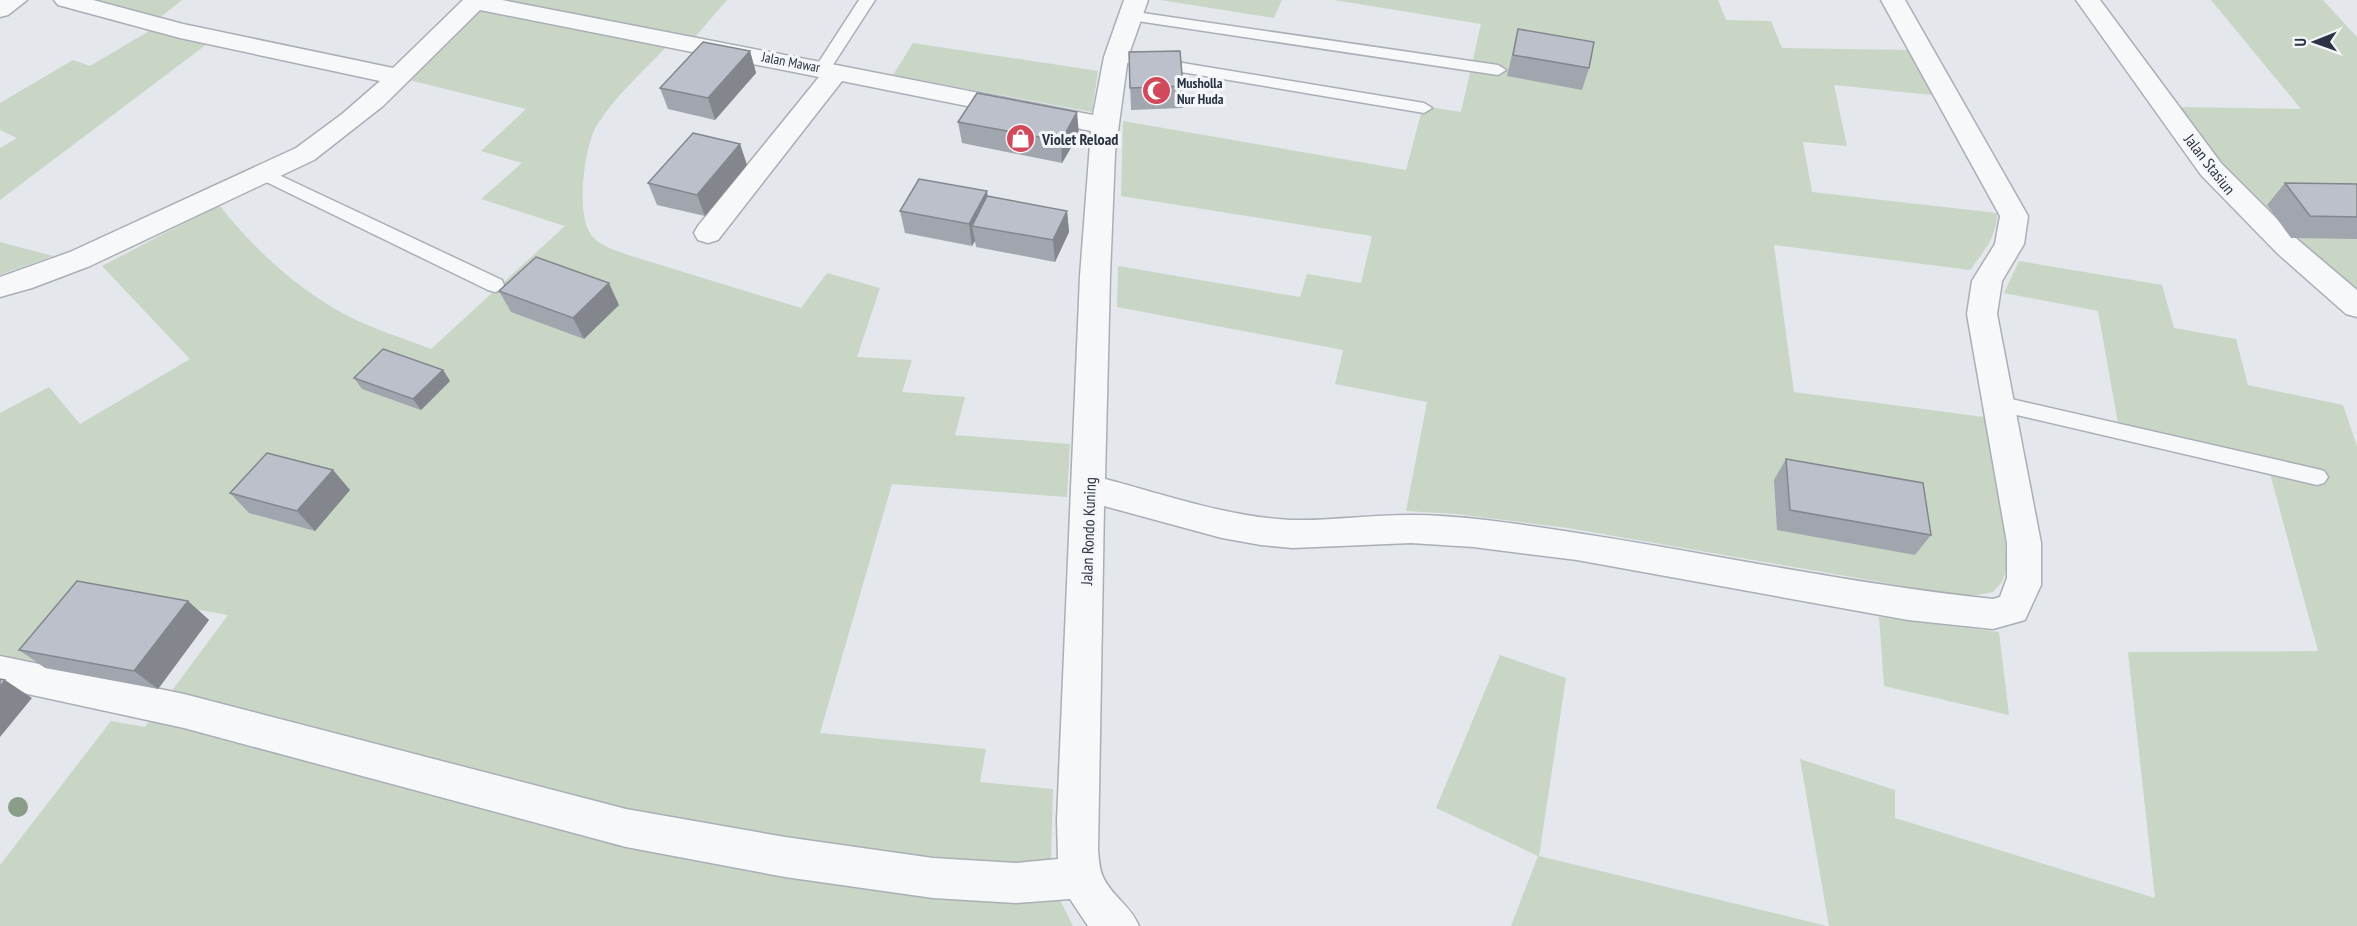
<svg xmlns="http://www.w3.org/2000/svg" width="2357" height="926" font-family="'PT Sans Narrow',sans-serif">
<rect width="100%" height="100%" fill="#e4e7ec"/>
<path fill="#c9d6c5" d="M90,0H182L158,19Z
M499,0H727L695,37Z
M1161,0H1282L1274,18Z
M1334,0H1718L1726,20L1771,21L1782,48L1908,50L1933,95L1834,85L1847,146L1803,142L1812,192L1997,213C1997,237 1984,251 1970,270L1774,245L1794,392L1984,417L2004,529L2007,566L2002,582L1993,592L1977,595H1955L1568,528L1456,514L1406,511L1427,402L1335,384L1343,350L1117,307L1118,266L1300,297L1307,274L1361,283L1372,236L1121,196L1123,121L1406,170L1423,106L1461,112L1481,24Z
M2211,0H2323L2357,37V292L2327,268L2232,177L2180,107L2301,109Z
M481,9L667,46C644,71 615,96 597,125C584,146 575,217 592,236C601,247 616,250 628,255L801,308L827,273L880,288L857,357L912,360L902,392L965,397L955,435L1070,444L1067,497L892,484L820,733L986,749L980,782L1053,789L1051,859L1058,896L1073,926H0V865L111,721L145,727L228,615L94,592L33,666L0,660V413L49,387L80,424L190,359L102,266L219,205C254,249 296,288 346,315C373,329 403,338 431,349L565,226L481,199L522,163L481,151L526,109L409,80Z
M149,31L207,44L0,200V148L17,138L0,130V103L73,60L90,66Z
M913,43L1098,71L1092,112L893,75Z
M0,242L53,256L0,275Z
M2019,261L2162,285L2174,328L2236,339L2248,385L2343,405L2357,446V926H1829L1800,759L1895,790V818L2155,898L2128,652L2318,651L2266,459L2119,429L2098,311L2004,293Z
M1879,617L1999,632L2009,715L1884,686Z
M1500,655L1566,678L1539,856L1827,926H1511L1538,856L1436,808Z"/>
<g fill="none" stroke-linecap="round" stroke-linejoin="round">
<defs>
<path id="service" d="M859,0H875L829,71H817L815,68Z
M1129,11L1498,65L1506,70L1498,75L1124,19L1121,16Z
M1116,52L1424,103L1432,108L1424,113L1110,60L1108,57L1110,54Z
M262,167L502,280L504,285L502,290L495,292L488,290L256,177L253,173L256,169Z
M1998,396L2317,469L2324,471L2328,477L2324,483L2317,485L1991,409L1988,404L1991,399Z"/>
<path id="minor" d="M0,0H27L8,15L0,17Z
M54,0H93L183,24L393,68L463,0H502L1093,115L1104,57L1124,0H1148L1128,57L1115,153L1110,276L1105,479C1166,495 1228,517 1291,520C1330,521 1370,515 1409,515C1434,515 1461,517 1486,520C1656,541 1823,581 1993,599L2000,597L2007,578V543L1967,314L1972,281L1995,244L2000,216L1881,0H1905L2028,216L2024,244L2002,281L1997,314L2041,543V585L2025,620L1993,629L1908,620L1577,560L1473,547L1411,543L1292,548L1261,545L1222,538L1104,506L1098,850C1099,859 1099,870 1104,879C1114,898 1130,905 1139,926H1088L1070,899L1016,903L933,898L785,877L626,847L184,728L0,688V656L184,694L626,809L785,837L933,858L1016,863L1058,859L1057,820L1080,276L1091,131L842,81L718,240L708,243L698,240L694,233L698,226L819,77L480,10L383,106L314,160L90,266L32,288L0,297V277L70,252L296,148L342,114L380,81L180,38L58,5Z
M2076,0H2100L2221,163L2298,240L2357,290V317L2346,314L2278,254L2201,175Z"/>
</defs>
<use href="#service" stroke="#a9aeb7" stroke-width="3"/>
<use href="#minor" stroke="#a9aeb7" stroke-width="3"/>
<use href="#service" fill="#f7f8fa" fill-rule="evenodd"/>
<use href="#minor" fill="#f7f8fa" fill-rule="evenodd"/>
</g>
<circle fill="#899d89" cx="18" cy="807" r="10"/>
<path fill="#a1a5ae" d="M1518,29L1589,68L1582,90L1507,76Z
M750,51L756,73L715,120L668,109L660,88Z
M1129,52L1183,86V108L1131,110Z
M958,122L1079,134L1062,163L962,143Z
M740,144L747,165L705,216L657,205L648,183Z
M2285,183L2357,184V239L2291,238L2267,205Z
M987,196L1067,211L1069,232L1055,262L976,247L975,241L972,246L905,233L900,211Z
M499,291L619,305L584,339L511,312Z
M443,370L450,381L421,410L362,389L354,378Z
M1786,459L1931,535L1915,555L1777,530L1774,480Z
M333,470L350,490L315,531L249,513L230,493Z
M188,601L209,620L158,689L45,668L19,650Z"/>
<path fill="#83868d" d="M750,51L756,73L715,120L708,98Z
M1077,112L1079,134L1062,163L1061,141Z
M740,144L747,165L705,216L697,195Z
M987,191L990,213L972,226L975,241L972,246L969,224Z
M1067,211L1069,232L1055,262L1053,240Z
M609,283L619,305L584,339L573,318Z
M443,370L450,381L421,410L413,399Z
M333,470L350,490L315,531L297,511Z
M188,601L209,620L158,689L134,671Z
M5,680L32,698L0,737V687Z"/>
<path fill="#bbc0ca" stroke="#83868d" stroke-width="1.5" d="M1518,29L1594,42L1589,68L1513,55Z
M703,42L750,51L708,98L660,88Z
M1180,51L1183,86L1130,88L1129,52Z
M977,93L1077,112L1061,141L958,122Z
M693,133L740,144L697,195L648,183Z
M919,179L987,191L969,224L900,211Z
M2285,183L2357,184V217L2310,216Z
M987,196L1067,211L1053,240L972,226Z
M536,257L609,283L573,318L499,291Z
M383,349L443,370L413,399L354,378Z
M267,453L333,470L297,511L230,493Z
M1786,459L1923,483L1931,535L1790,510Z
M77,581L188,601L134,671L19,650Z
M0,679L5,680L0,687Z"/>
<defs>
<symbol id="mosque-disc" viewBox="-11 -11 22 22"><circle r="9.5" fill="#d1495b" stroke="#f4f6f9"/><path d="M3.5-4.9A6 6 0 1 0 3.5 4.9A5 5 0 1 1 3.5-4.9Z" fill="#fff"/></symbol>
<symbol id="shop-disc" viewBox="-11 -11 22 22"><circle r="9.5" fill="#d1495b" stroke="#f4f6f9"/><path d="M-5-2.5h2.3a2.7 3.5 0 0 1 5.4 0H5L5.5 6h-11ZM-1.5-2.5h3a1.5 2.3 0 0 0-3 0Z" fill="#fff"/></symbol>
</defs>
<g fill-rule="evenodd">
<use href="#mosque-disc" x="1140" y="74" width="33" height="33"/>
<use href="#shop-disc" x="1004" y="122" width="33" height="33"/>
</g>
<g text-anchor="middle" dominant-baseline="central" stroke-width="6" stroke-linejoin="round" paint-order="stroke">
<g font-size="14" fill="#2b3445" stroke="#f4f6f9">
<text transform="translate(791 62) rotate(11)">Jalan Mawar</text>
</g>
<g font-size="14" font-weight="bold" fill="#2b3445" stroke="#f4f6f9" text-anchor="start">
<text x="1177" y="83">Musholla<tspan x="1177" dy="16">Nur Huda</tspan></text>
</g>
<g font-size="16" font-weight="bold" fill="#2b3445" stroke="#f4f6f9" text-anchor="start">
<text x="1042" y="139">Violet Reload</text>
</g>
<g font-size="16" fill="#2b3445" stroke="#f4f6f9">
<text transform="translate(2210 164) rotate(52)">Jalan Stasiun</text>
<text transform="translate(1088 531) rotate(-88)">Jalan Rondo Kuning</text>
</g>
</g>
<g transform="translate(2315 42) rotate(269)" stroke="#f4f6f9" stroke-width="4.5" paint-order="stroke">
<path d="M0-4.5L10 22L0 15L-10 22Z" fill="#2b3445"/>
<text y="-9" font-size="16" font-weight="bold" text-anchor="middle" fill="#2b3445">U</text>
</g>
</svg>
